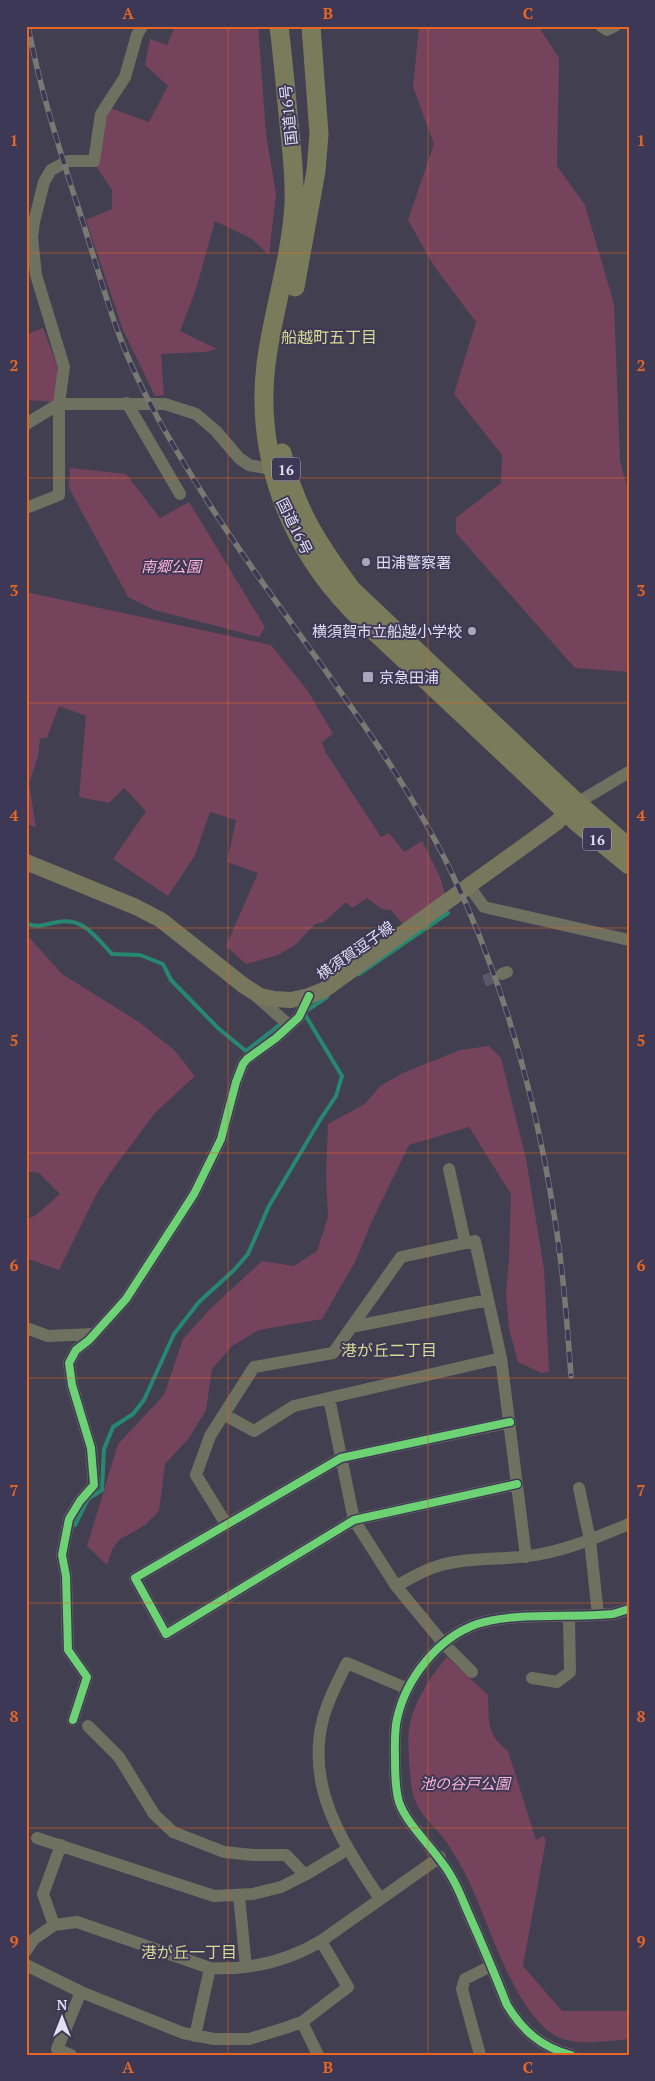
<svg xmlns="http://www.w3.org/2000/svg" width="655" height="2081" font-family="'PT Serif','Noto Sans JP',serif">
<rect width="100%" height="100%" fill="#423f50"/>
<path fill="#76435d" d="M175,26H258L266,134L276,194L269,255L252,239L215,221L196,289L180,331L217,349L205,352L161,354L164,395L155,396L123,330L86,220L112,209V190L96,166L103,118L110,108L149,122L168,86L145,65L150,39L167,45Z
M419,26H538L559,58L557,166L585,205L614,304L620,461L629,494V672L575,668L456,533V518L501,483L502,455L454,394L476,322L434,266L408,220L434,144L413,87Z
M43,328L57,365V402L26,400V335Z
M70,468L126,474L160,518L189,502L265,627L259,637L154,610L128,597L69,488Z
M26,592L271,645L308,691L333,734L322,742L326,753L381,837L389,833L404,852L422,841L440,877L445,894L403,924L391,910L382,909L367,898L352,908L346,902L324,922L315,924L295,945L278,955L246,964L226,946L258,873L227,862L236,820L210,812L195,855L168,896L113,859L146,811L124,788L109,803L79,797L86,716L59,706L47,738H40L38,756L29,784L36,827L26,824Z
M26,934L62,974L139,1022L174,1050L195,1076L155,1113L113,1169L97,1193L59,1270L26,1258V1220L36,1215L60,1194L39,1173L26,1171Z
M489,1046L501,1058L526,1159L544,1269L549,1372L541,1373L518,1362L509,1329L506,1293L509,1259L511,1194L469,1127L409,1145L372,1221L355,1262L322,1319L259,1330L232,1346L212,1369L206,1410L189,1438L165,1464L159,1511L145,1525L119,1540L113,1548L107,1565L87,1546L118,1444L164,1395L183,1339L211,1308L262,1261L294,1266L317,1251L328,1217L326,1178L328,1124L365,1104L380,1086L403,1073L460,1050Z
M447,1657L488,1695C489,1721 486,1734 508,1751L536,1840L543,1836L546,1840L523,1966L562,2011H629V2039C609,2041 576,2046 558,2037C514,2015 488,1919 466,1875C460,1864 454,1853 447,1843C434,1824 417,1815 412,1790C410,1778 407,1741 409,1730C412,1705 431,1675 447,1657Z"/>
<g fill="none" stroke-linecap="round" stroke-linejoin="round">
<path stroke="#268871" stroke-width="4" d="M26,923C36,928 42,925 53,923C82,915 94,935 112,954L140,955L163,964L171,980L218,1028L246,1051L282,1023
M359,974L448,913
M306,1011L327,997
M75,1525L88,1499L102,1490L104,1449L113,1427L133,1414L144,1400L174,1334L199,1302L234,1270L248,1254L269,1206L320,1120L336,1096L342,1076L304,1013"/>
<path stroke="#5a5768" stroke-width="12" stroke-dasharray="12 6" stroke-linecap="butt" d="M484,981L502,974"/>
<path stroke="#6e7060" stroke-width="12" d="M601,26L607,30L615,26
M127,403L180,494
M26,424L59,404H165L196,414L216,431L239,458L249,465L265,468H279
M26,508L59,495V404L64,367L36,275L32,237L34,222L44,182L51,170L68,161H94L101,114L125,77L137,35L142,26
M577,803L629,772
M469,886L484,907L629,940
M502,974L507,972
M255,995L289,1025
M449,1169L465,1242
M351,1327L488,1300
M26,1328L48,1336L94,1334
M329,1398L354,1520L396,1586L443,1643L472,1672
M225,1415L254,1431L294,1406L501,1358
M510,1422L341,1458L135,1578L166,1634L354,1520L517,1484
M579,1488L590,1540L598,1615
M226,1524L196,1475L210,1436L254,1367L333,1353L401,1257L475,1241L501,1358L526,1557
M396,1586C410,1579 423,1570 438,1566C471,1556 508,1561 541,1554C572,1548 600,1536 629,1524
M532,1678L557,1682L570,1672L569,1617
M73,1720L87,1677L68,1650L66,1576L62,1555L69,1519L80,1501L94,1485L91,1448L72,1385L69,1363L76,1350L89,1340L126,1299L194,1194L221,1139L236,1082L243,1064L247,1059L276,1038L299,1017L309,996
M88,1726L119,1757L154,1814L173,1832L224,1852L253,1855H286L305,1875
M37,1838L214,1896L253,1894L281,1887L305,1875L348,1849
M239,1896L246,1967
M380,1899C344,1844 305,1789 323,1719C328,1699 338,1681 347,1663L408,1689
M54,1925L43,1894L61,1845
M26,1951L34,1939L54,1925L77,1922L210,1968C250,1970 286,1962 321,1941L440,1857
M26,1965L81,1992L183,2033L214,2039H249L285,2028L302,2022L348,1987L321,1941
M302,2022L318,2055
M195,2036L210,1968
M71,2055L57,2049L81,1992
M480,2055L462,1989L465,1979L491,1966
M571,2055C541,2047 523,2031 507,2005C495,1975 483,1946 470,1917C464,1904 459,1889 451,1876C438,1852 407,1826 399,1802C395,1789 395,1774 395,1760C395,1747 394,1732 397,1719C406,1678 438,1638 477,1624C509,1613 563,1617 598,1615L613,1614L629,1609"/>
<path stroke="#77775e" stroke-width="16" d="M26,862L136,907L161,920L243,985L260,996L274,999L291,1000L309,996L324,990L556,823L575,804"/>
<path stroke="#7a7b5b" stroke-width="19" d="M279,26C283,59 286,92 289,124C292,151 295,177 294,204C291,258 273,310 266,364C255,455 289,545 352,610L579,824L629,865
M295,287L316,171L319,134L311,26
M282,453C295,509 318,544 352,590L577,803L629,848"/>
<defs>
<path id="rail" d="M28,26C39,85 57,141 75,198C90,242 102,288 118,332C140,392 174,448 208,502C286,625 384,736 449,867C502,976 535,1095 554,1214C563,1268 567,1322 571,1376"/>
</defs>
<use href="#rail" stroke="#797973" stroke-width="5.5"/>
<use href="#rail" stroke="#3e3857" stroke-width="4" stroke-dasharray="11" stroke-linecap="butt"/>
<defs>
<path id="cycleway" d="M510,1422L341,1458L135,1578L166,1634L354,1520L517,1484
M73,1720L87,1677L68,1650L66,1576L62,1555L69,1519L80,1501L94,1485L91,1448L72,1385L69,1363L76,1350L89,1340L126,1299L194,1194L221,1139L236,1082L243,1064L247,1059L276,1038L299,1017L309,996
M571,2055C541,2047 523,2031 507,2005C495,1975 483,1946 470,1917C464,1904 459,1889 451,1876C438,1852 407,1826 399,1802C395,1789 395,1774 395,1760C395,1747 394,1732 397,1719C406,1678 438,1638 477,1624C509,1613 563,1617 598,1615L613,1614L629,1609"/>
</defs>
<use href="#cycleway" stroke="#3e3857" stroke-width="11"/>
<use href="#cycleway" stroke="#6cd273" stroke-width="8"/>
</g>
<path fill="none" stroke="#e76623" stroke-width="1" stroke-opacity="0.55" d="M228,26V2055M428,26V2055M26,253H629M26,478H629M26,703H629M26,928H629M26,1153H629M26,1378H629M26,1603H629M26,1828H629"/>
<g fill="#a9a7b9" stroke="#3e3857" stroke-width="2">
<circle cx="366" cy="562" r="5"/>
<circle cx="472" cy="631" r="5"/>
<rect x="362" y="671" width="12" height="12" rx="2.5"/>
</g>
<g text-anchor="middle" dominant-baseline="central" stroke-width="4" stroke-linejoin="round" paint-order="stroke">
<g fill="#3e3857" stroke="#b0adc4" stroke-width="1">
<rect x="272" y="457.5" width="28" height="23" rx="4"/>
<rect x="583" y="827.5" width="28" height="23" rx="4"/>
</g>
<g font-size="14" font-weight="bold" fill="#e1dff2">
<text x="286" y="469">16</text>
<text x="597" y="839">16</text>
</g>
<g font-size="15" fill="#e1dff2" stroke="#3e3857">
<text transform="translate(288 115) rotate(-96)">国道16号</text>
<text transform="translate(295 526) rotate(64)">国道16号</text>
<text transform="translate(355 950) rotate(-35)">横須賀逗子線</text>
</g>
<g font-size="15" fill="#e1dff2" stroke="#3e3857" text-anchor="start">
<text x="376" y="562">田浦警察署</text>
<text x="462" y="631" text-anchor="end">横須賀市立船越小学校</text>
<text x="379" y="677">京急田浦</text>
</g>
<g font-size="15" font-style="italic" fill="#feb3d4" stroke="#3e3857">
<text x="171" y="566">南郷公園</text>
<text x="465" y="1783">池の谷戸公園</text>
</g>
<g font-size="16" fill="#d6dc8e" stroke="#3e3857">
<text x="329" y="337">船越町五丁目</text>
<text x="389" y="1350">港が丘二丁目</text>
<text x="189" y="1952">港が丘一丁目</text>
</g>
</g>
<rect width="655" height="2081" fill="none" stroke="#3e3857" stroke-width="55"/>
<g transform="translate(62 2018)" stroke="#3e3857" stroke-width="4" paint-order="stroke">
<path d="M0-4L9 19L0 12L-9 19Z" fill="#e1dff2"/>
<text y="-8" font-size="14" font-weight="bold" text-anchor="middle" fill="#e1dff2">N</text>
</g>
<rect x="28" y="28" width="600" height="2026" fill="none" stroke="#e76623" stroke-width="2"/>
<g font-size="16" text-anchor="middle" font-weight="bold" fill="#e76623">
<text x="128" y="19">A</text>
<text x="328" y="19">B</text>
<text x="528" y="19">C</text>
<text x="14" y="146">1</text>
<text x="641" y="146">1</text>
<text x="14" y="371">2</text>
<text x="641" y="371">2</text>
<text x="14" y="596">3</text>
<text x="641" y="596">3</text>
<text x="14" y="821">4</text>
<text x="641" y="821">4</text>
<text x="14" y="1046">5</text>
<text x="641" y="1046">5</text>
<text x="14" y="1271">6</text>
<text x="641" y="1271">6</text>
<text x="14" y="1496">7</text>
<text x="641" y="1496">7</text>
<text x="14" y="1722">8</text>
<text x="641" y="1722">8</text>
<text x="14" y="1947">9</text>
<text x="641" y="1947">9</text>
<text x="128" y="2073">A</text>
<text x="328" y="2073">B</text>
<text x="528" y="2073">C</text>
</g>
</svg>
